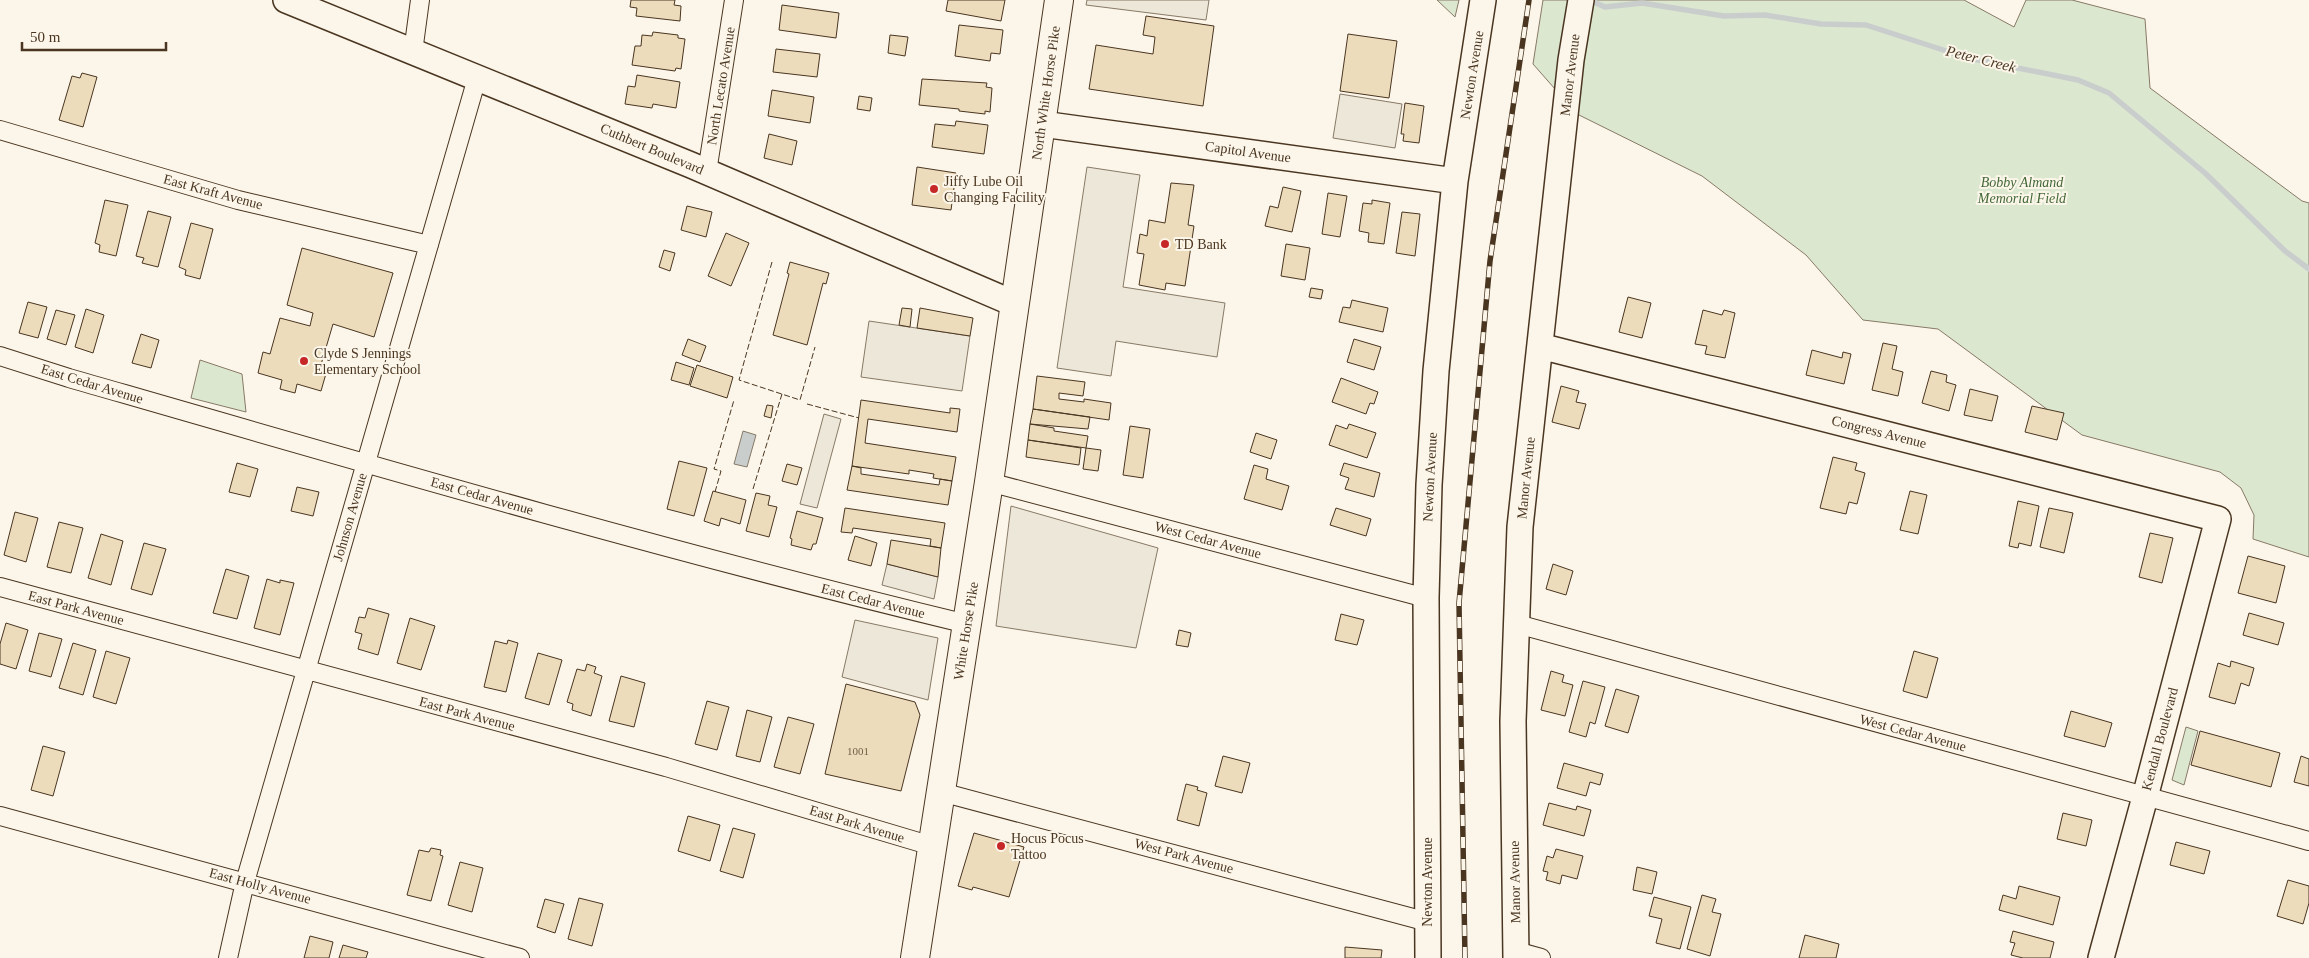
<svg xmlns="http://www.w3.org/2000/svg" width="2309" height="958" font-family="Georgia,serif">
<rect width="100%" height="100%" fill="#fbf6e9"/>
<path fill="#dce7d0" stroke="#887966" d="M1437,0H1459L1455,17Z
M1543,0H1964L2014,27L2026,0H2072L2145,19L2150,88L2302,201L2309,203V557L2253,539L2254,515L2241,488L2220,472L2082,435L1938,329L1863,320L1806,255L1702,176L1577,114L1533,64Z
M200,360L242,374L246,412L191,398Z
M2186,727L2198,731L2184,785L2172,780Z"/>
<path fill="#ede7d9" stroke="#887966" d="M1087,0H1209L1206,20L1086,5Z
M1340,94L1402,104L1395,148L1333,138Z
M1087,167L1140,175L1123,287L1225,303L1217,357L1116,341L1111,376L1057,368Z
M869,321L970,336L962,391L861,377Z
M824,414L841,419L817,508L800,504Z
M1011,506L1158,548L1136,648L996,626Z
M887,564L938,577L934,599L882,585Z
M855,620L938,638L928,700L842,677Z"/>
<path fill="#c9cecd" stroke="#887966" d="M743,431L756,435L747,467L734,464Z"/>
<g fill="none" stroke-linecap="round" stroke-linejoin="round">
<path stroke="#c9cecd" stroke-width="5.5" d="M1589,0L1605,7L1642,3L1724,16L1765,15L1821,24L1866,25L1968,58L2078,80L2109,93L2205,173L2285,251L2309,269"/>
</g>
<path fill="#ecdcbc" stroke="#4a3520" d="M631,0H675L674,5L681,6L680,21L636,16L637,8L630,7Z
M948,0H1005L1001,21L946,11Z
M782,5L839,13L836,38L779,30Z
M1146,16L1214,26L1203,106L1089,89L1096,45L1153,54L1155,37L1143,35Z
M959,25L1003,30L1000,54L991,53L990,61L955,56Z
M653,32L678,35V38L685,39L681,69L676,68L675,71L632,65L635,46H641L642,35L652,36Z
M1348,34L1397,41L1389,98L1340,91Z
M890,35L908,37L905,56L888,53Z
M776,49L820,54L817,77L773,72Z
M82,73L97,77L83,127L59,120L72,76L80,78Z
M637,75L680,82L676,108L653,104L652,108L625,104L628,86L635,87Z
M922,79L987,83L986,87L992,88L990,112L985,111V114L959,111V109L919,105Z
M772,90L814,97L810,123L768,116Z
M859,96L872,98L870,111L857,109Z
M1405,103L1424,106L1419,143L1403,141L1404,134H1401Z
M956,121L988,125L984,154L932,147L935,124L955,126Z
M769,134L797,141L792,165L764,158Z
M917,167L956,173L951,210L912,205Z
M1171,183L1194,185L1188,225L1194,226L1185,286L1166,283L1165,290L1139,285L1144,254L1137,253L1140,234L1147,236L1149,220L1165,223Z
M1283,187L1301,191L1292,232L1265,226L1270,206L1278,208Z
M1328,193L1347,196L1340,237L1322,234Z
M105,200L128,205L116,256L99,252L100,245L95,243Z
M1372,200L1390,203L1384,244L1368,242L1369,233L1359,231L1363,203L1372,204Z
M687,206L712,212L706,237L681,230Z
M148,211L171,217L158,267L142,263L144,258L136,256Z
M1402,212L1420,214L1415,256L1396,253Z
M191,223L213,229L200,279L185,275L186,270L179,267Z
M726,233L749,243L731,286L708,276Z
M1286,244L1310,248L1305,280L1281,276Z
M302,248L393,273L374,337L333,324L320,368L327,370L321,391L297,384L295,393L280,389L282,380L258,373L263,352L270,354L280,318L310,326L313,313L287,305Z
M664,250L675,253L670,271L659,267Z
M790,262L829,273L826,284L823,283L807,345L773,335L789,274L787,273Z
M1311,288L1323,290L1321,299L1309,297Z
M1628,297L1651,303L1642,338L1619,332Z
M1352,300L1388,308L1383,332L1339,322L1343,307L1350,308Z
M28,302L47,307L38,338L19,333Z
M902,308L912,309L910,327L899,325Z
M920,308L973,318L970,336L917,328Z
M86,309L104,315L93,353L75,347Z
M56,310L75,315L66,345L47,339Z
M1703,310L1722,315L1724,310L1735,313L1725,358L1705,354L1707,346L1695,344Z
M141,334L159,340L151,368L132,363Z
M688,339L706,346L700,362L682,355Z
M1354,339L1381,347L1374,370L1347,362Z
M1883,343L1897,346L1892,369L1903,372L1898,396L1872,390Z
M1812,350L1842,358L1843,352L1851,354L1844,384L1806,375Z
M676,362L694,368L689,385L671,380Z
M697,365L733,377L727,398L690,386Z
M1931,371L1947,375L1946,382L1956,385L1949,411L1922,403Z
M1037,376L1085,382L1083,396L1059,393V399L1084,402V399L1111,403L1109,420L1033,409Z
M1341,378L1378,392L1374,404L1370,403L1366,414L1332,402Z
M1561,386L1579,391L1576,402L1586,404L1579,429L1552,422Z
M1970,389L1998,396L1992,421L1964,415Z
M861,400L950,413V408L960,409L957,432L868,419L865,443L956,457L952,481L933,478L934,474L909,470V474L852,466Z
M767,405L773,406L771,418L764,416Z
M2032,406L2064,413L2057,440L2025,432Z
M1033,409L1090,417L1088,429L1030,424Z
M1030,424L1054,428V431L1088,436L1086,448L1028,440Z
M1349,424L1376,433L1367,458L1329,445L1336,425L1347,429Z
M1130,426L1150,429L1143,478L1123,475Z
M1256,433L1277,440L1271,459L1250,452Z
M1028,440L1081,448L1079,465L1026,457Z
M1086,448L1101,450L1098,471L1083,469Z
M1833,457L1857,463L1855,470L1865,473L1857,504L1849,502L1846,514L1820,508Z
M679,461L707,468L694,516L667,509Z
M237,463L258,469L250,497L229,492Z
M1344,463L1380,473L1374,497L1345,489L1349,478L1340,475Z
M787,464L802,468L797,485L782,481Z
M1254,465L1268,469L1266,479L1289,486L1282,510L1244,499Z
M852,466L861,468V474L939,485L940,479L952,481L948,505L847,490Z
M297,487L319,492L313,516L291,511Z
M713,491L746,500L740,524L721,518L719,526L704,521Z
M1910,491L1927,495L1918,534L1900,530Z
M756,493L770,496L768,505L777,507L769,537L746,531Z
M2018,501L2039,506L2031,546L2019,543L2018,548L2009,546Z
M845,508L945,523L941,548L930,546L931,539L853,528L852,533L841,532Z
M1336,508L1371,519L1366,536L1330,525Z
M2049,508L2073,513L2064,553L2040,547Z
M797,511L823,518L816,544H813L811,550L791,545L792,539L790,538Z
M15,512L38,518L26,562L4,555Z
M59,522L83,528L71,573L47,567Z
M2150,533L2173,538L2162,583L2139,577Z
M101,534L123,541L111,585L88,578Z
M855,536L877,543L871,566L848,560Z
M891,540L941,548L938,577L887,564Z
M144,543L166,549L152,595L131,589Z
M2248,556L2285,566L2276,603L2238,593Z
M1553,564L1573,571L1566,595L1546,589Z
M226,569L249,576L237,619L213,613Z
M267,579L280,583V580L294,583L280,635L254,628Z
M368,608L389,614L378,655L358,649L362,634L355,632L359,617L365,618Z
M2249,613L2284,623L2278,645L2243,635Z
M1341,614L1364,620L1357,645L1335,640Z
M410,618L435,626L421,670L397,663Z
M6,623L28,630L16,669L0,664V644Z
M1179,630L1191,633L1188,647L1176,645Z
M39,633L62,639L51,677L29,671Z
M508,640L518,643L506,692L484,687L495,641L507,644Z
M73,643L96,650L83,695L59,688Z
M106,651L130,658L116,704L93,697Z
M1914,651L1938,658L1927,698L1903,691Z
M538,653L562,660L549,705L525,698Z
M2231,661L2254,668L2249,686L2241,683L2235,704L2209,697L2218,663L2230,667Z
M587,664L596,667L594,673L602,676L591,716L572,710L573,704L567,702L577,669L585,671Z
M1551,671L1564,675L1562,682L1573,685L1565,716L1541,710Z
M621,676L645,683L634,727L609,721Z
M1583,681L1605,687L1595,724L1590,722L1586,737L1569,732Z
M846,684L915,702L920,715L901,791L825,774Z
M1616,689L1639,696L1628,733L1605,726Z
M707,701L729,707L717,750L695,744Z
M747,710L772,717L760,762L736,756Z
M2071,711L2112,723L2105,747L2064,736Z
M788,717L814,724L800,774L774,767Z
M2200,731L2280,753L2271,787L2191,765Z
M43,746L65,752L53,796L31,790Z
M1223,756L1250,763L1242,793L1215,786Z
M2301,756L2309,759V786L2294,782Z
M1564,763L1603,774L1600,785L1590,782L1586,796L1557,788Z
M1186,784L1198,787L1197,790L1207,793L1199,826L1177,820Z
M1549,803L1576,810L1577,806L1591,810L1584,836L1543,825Z
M2063,813L2092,820L2086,846L2057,839Z
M688,816L720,825L710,861L678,851Z
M733,828L755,834L743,878L720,871Z
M974,833L1024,847L1009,897L973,887L972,890L958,886Z
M2176,842L2210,851L2204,874L2170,865Z
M431,848L441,850L440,855L443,856L431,901L407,895L419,850L429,852Z
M1556,849L1583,856L1577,879L1562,875L1560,884L1546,880L1548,872L1543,871L1547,856L1553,858Z
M460,862L483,868L472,912L448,905Z
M1637,867L1657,872L1652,894L1633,890Z
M2288,880L2309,886V903L2303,924L2277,916Z
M2019,886L2060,897L2053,925L1999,910L2003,895L2016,899Z
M1702,895L1716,899L1712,912L1721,914L1710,956L1687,949Z
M1654,897L1691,907L1680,949L1656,943L1662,919L1649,916Z
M579,898L603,904L592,946L568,939Z
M545,899L564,904L555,933L537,927Z
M2013,931L2054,942L2050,958H2023L2011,955L2015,943L2010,942Z
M1805,935L1839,944L1836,958H1799Z
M310,936L333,942L329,958H304Z
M343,945L368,952L366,958H339Z
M1345,947L1382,950L1381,958H1345Z"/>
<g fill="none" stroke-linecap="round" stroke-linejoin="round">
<defs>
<path id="street" d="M413,52L420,0
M0,130L238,200L429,245
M707,172L734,0
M0,356L69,378C367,464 665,551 967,624
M989,482L1426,598
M0,587L666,767L932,846
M1517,624L2309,841
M941,792L1428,922
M0,816L520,958
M1516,951L1541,958
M228,958L245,882L477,78"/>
<path id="secondary" d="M286,0L691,165L1015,304
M1042,124L1455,181
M1540,346L2218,519L2145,797L2101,958
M1428,958L1426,598L1429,485L1436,371L1455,181L1483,0
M1516,958L1513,721L1520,527L1571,60L1581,0"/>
<path id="highway" d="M915,958L989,482L1059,0"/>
</defs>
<use href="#street" stroke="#4a3520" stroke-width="20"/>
<use href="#secondary" stroke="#4a3520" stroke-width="28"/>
<use href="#highway" stroke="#4a3520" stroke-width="30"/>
<use href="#street" stroke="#fbf6e9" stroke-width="18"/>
<use href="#secondary" stroke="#fbf6e9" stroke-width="25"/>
<use href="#highway" stroke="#fbf6e9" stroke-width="28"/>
<defs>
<path id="rail" d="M1465,958L1459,603L1490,261L1529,0"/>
</defs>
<use href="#rail" stroke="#4a3520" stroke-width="5.5"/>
<use href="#rail" stroke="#fbf6e9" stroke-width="4" stroke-dasharray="11" stroke-linecap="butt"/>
<path stroke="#4a3520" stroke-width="1" stroke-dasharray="6 2.5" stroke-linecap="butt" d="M772,262L739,380L800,400L815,347
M807,404L859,418
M753,489L782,394
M715,492L721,471L714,469L734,400"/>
</g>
<g fill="#c62828" stroke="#fbf6e9" stroke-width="2">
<circle cx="934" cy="189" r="5"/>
<circle cx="1165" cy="244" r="5"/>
<circle cx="304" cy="361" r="5"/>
<circle cx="1001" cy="846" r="5"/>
</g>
<g text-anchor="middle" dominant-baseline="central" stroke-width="4" stroke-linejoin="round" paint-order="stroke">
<g font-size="11" fill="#725f47">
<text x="858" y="751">1001</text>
</g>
<g font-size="14" fill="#4a3520" stroke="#fbf6e9">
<text transform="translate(1472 75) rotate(-81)">Newton Avenue</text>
<text transform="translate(1570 75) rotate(-83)">Manor Avenue</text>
<text transform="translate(721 86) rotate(-81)">North Lecato Avenue</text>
<text transform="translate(1046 93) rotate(-82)">North White Horse Pike</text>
<text transform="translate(652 149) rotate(23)">Cuthbert Boulevard</text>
<text transform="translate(1248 152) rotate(8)">Capitol Avenue</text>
<text transform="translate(213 192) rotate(15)">East Kraft Avenue</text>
<text transform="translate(92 384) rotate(17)">East Cedar Avenue</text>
<text transform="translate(1879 432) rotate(14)">Congress Avenue</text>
<text transform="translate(1430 477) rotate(-87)">Newton Avenue</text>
<text transform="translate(1526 478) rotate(-84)">Manor Avenue</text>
<text transform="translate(482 496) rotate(16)">East Cedar Avenue</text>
<text transform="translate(350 517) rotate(-74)">Johnson Avenue</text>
<text transform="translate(1208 540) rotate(15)">West Cedar Avenue</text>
<text transform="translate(873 601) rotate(14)">East Cedar Avenue</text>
<text transform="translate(76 608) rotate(15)">East Park Avenue</text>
<text transform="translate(966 631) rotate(-81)">White Horse Pike</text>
<text transform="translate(467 714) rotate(15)">East Park Avenue</text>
<text transform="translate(1913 733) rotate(15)">West Cedar Avenue</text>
<text transform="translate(2160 739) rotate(-75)">Kendall Boulevard</text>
<text transform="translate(857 824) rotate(17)">East Park Avenue</text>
<text transform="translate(1184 856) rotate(15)">West Park Avenue</text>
<text transform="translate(1427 882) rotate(-90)">Newton Avenue</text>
<text transform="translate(1515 882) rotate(-91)">Manor Avenue</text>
<text transform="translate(260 886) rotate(15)">East Holly Avenue</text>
</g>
<g font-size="14" fill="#4a3520" stroke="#fbf6e9" text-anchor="start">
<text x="944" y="181">Jiffy Lube Oil<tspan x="944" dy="16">Changing Facility</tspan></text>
<text x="1175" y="244">TD Bank</text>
<text x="314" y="353">Clyde S Jennings<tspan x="314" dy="16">Elementary School</tspan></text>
<text x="1011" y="838">Hocus Pocus<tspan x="1011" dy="16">Tattoo</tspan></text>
</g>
<g font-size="14" font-style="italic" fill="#436837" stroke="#fbf6e9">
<text x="2022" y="182">Bobby Almand<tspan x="2022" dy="16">Memorial Field</tspan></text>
</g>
<g font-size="15" font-style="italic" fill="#4a3520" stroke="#fbf6e9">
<text transform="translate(1981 59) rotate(14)">Peter Creek</text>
</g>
</g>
<path d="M22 42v8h144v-8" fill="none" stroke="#4a3520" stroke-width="2.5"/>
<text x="30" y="42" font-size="15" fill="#4a3520" stroke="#fbf6e9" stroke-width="4" paint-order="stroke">50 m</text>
</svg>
